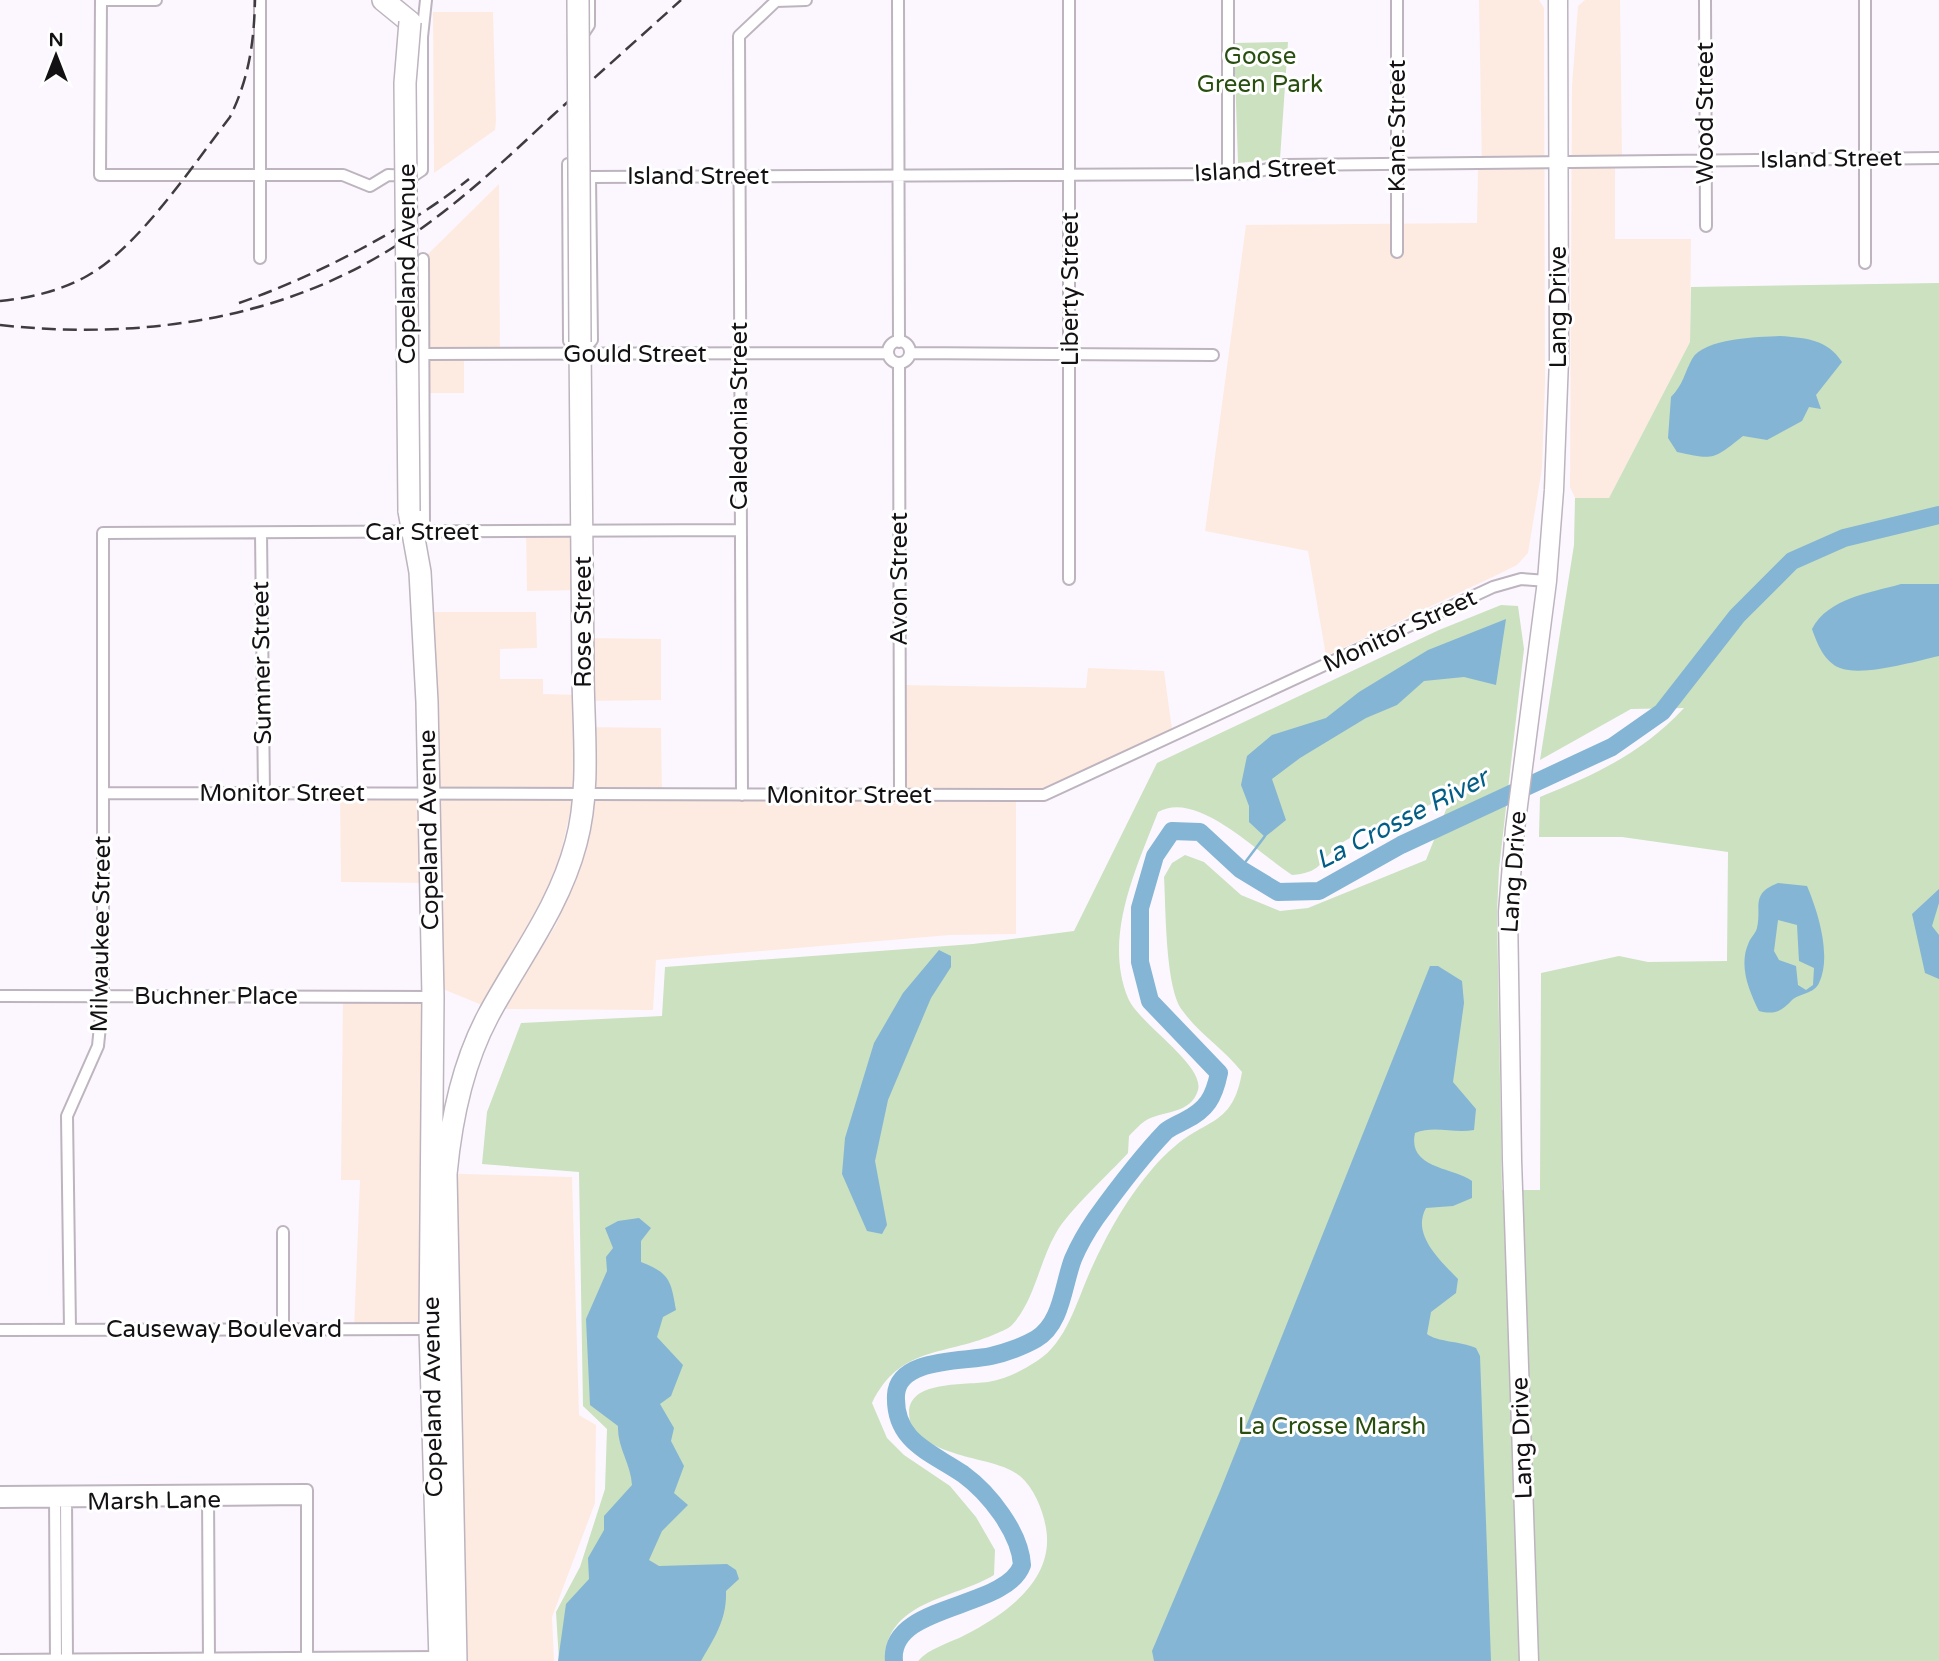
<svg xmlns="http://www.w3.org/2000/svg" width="1939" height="1661" font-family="'Varela Round',sans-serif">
<rect width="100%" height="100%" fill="#fcf7fe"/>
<path fill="#fdebe1" d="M1479,0H1539L1544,8L1545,383L1542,468L1528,553L1517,565L1501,573L1326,656L1308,551L1205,531L1246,225L1477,223L1478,170L1482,169Z
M1585,0H1620L1622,155H1615V239H1691L1690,342L1609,498H1575L1570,487L1572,86L1578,6Z
M433,12H493L496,121L495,130L434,173Z
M499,184L500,354H464V393H423V259Z
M582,530L583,590L527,591L526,531Z
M422,612H536L537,648L500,649V679H543V694L583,695V638L661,639V700L584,701V727L661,728L662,793L900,795V685L1086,688L1088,668L1164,671L1173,737L1051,793L1016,797V934L950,935L656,960L653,1010L503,1009L556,925L571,890L590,817L570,813L558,864L539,905L482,1005L433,985L430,883L341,882L340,793H429Z
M343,996L433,997L429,1173L572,1177L579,1415L596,1425L595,1503L552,1617L554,1661H452L449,1330L354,1329L360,1180H341Z"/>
<path fill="#cbe1c0" d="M1288,42L1280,159L1238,163L1234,43Z
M1939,283V1661H918C929,1648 950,1643 965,1635C1006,1614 1055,1580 1046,1528C1043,1510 1034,1488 1020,1476C1004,1463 973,1460 954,1453C940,1449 928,1442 915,1435C889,1379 955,1386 988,1382C1007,1379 1021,1371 1037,1361C1068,1342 1078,1296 1093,1265C1104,1241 1119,1213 1135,1191C1146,1176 1160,1158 1174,1147C1207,1118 1233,1126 1242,1072C1224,1049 1199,1034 1182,1010C1165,986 1166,908 1164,877L1172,863L1185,855L1204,862L1241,895L1280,911L1308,908L1426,860L1453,792C1439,799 1425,808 1410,815C1386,825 1355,830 1336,848C1317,864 1322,872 1292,875C1259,854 1197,789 1158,812C1136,869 1103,937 1128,998C1138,1023 1205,1065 1198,1090C1191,1115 1162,1110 1145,1121C1139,1125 1134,1131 1129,1136L1128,1153C1110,1173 1068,1211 1056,1233C1039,1262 1035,1300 1012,1325C1007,1330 999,1332 993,1335C943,1356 900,1346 872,1403L887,1438L904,1455L950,1486L976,1517L995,1550L994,1575C954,1599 885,1601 885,1661H559L556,1612L580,1567L605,1489L607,1429L583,1406L579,1172L482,1164L487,1112L521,1023L662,1016L665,967L973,944L1074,931L1157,763L1439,630L1501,605L1518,606L1524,649L1499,869L1497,913L1502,1190H1540L1541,973L1619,956L1648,962L1727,961L1728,852L1622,837H1539L1540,797C1596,774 1641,754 1684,708L1631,709L1540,760L1574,545L1575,498H1609L1690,342L1691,287Z"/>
<path fill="#84b5d5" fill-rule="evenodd" d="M1780,336C1806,338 1827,339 1842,362L1816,395L1821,409L1809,407L1802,421L1767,440L1743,436C1713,460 1714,460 1677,452L1668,438L1671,397C1683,385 1684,374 1692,359C1704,338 1758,337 1780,336Z
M1901,584H1939V656C1916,661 1863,677 1840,668C1824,662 1817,643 1812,629C1828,598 1870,593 1901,584Z
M1506,619L1496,685L1464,677L1424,681L1397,705L1366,718L1300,758L1272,779L1286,820L1265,837L1249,822V806L1241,785L1247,756L1272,735L1326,718L1359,692L1428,650Z
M1778,883L1807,886C1818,912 1832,956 1819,983C1814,994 1800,993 1792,1000C1782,1011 1775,1015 1759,1011C1749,991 1738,965 1749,942C1751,937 1756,933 1757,928C1762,906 1750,894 1778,883ZM1778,920L1797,925L1799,961L1814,968L1813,985L1806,990L1798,985L1796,966L1779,960L1774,951Z
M1939,889V903L1932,926L1939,935V979L1925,973L1912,914Z
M939,950L951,956V967L931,998L888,1100L875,1161L887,1225L882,1234L867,1231L842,1174L845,1138L874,1043L903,993Z
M1430,966H1438L1462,981L1464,1003L1453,1082L1476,1109L1474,1130C1454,1134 1435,1125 1415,1133C1407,1169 1454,1167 1472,1181V1198L1453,1206L1426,1208C1411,1235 1441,1261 1458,1279L1456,1293L1431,1312L1427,1334C1437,1342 1460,1341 1476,1348L1480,1356L1491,1661H1154L1152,1651L1220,1491Z
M639,1218L651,1228L641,1241V1262C670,1273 671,1281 676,1310L663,1317L657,1337L683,1365L671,1396L660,1404L674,1428L671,1441L684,1466L674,1493L688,1505L662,1531L649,1560L659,1566L727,1564L736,1570L739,1579L726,1591C727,1619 715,1637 701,1661H558L566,1604L589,1579L588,1558L604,1530V1516L632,1485C631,1464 617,1447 618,1426L590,1405L586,1319L607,1271L606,1257L613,1248L605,1228L618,1221Z"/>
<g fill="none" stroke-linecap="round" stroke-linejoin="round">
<path stroke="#84b5d5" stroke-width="2.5" d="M1240,869L1265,836"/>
<path stroke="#84b5d5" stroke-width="18" d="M894,1661C888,1603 1006,1610 1022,1565C1020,1532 989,1493 963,1474C931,1452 894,1442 896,1395C898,1357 965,1362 991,1356C1005,1353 1024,1346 1036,1339C1062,1324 1063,1285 1073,1259C1079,1245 1087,1231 1096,1218C1117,1189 1141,1157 1166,1131C1171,1127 1178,1124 1184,1121C1207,1110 1214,1097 1219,1073L1150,1001L1140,962V908L1155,856L1172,831L1200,832L1240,869L1278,892L1319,891L1401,845L1612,747L1662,712L1737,616L1792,561L1844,538L1939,515"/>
<defs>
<path id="street" d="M156,0H101L100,175H343L370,186L388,175L413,176L422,170V37L426,0
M260,0V258
M898,0L899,342
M1228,0V174
M1705,0L1706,226
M1865,0V263
M581,37L589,25V0
M568,164L569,341L580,354L592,340L590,177L1228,174L1251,173L1285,165L1939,158
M1397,252V0
M423,259L424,532
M888 352a11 11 0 1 1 22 0a11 11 0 1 1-22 0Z
M910,353L1213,355
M423,354L888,353
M899,363L900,795
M261,533L264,793
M1069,579V0
M103,793L1044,795L1493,587L1521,579L1547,581
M742,795L739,36L776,1L806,0
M0,996L433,997
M70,1329L67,1116L98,1046L103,996V533L740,530
M283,1329V1232
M0,1330L431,1329
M0,1492L307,1490V1661
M208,1493L209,1661
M55,1495L56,1661
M66,1496L67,1661
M0,1502L307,1499
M0,1660L439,1657"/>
<path id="primary" d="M1529,1661L1512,1160L1508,912L1515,829L1547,581L1554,490L1559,359L1558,0"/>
<path id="highway" d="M383,0L410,22
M409,511L420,572L427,702L433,997L430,1329L440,1661
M456,1661L446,1174C451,1120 462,1065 488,1016C519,958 559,908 576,843C591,788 583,726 583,669C582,560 581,451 580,342"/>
</defs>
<use href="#street" stroke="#bdb4bf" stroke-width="14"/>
<use href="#primary" stroke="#bdb4bf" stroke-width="21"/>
<use href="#highway" stroke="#bdb4bf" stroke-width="24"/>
<use href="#street" stroke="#fff" stroke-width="10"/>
<use href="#primary" stroke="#fff" stroke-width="18"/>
<use href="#highway" stroke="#fff" stroke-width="21"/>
<path stroke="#3f3c40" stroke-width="2.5" stroke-dasharray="14 7" stroke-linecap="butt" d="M0,301C30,298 60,291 87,276C139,247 193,165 230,117C249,78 254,43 255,0
M239,303C314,277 407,229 469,179
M0,325C136,340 280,321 397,245C453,209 502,163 551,117C594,78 638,39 681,0"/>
<defs>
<path id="highway-bridge" d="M578,0L580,342
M409,511L405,83L410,22"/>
</defs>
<use href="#highway-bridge" stroke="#bdb4bf" stroke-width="24" stroke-linecap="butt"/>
<use href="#highway-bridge" stroke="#fff" stroke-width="21"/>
</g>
<g text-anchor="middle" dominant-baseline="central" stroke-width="6" stroke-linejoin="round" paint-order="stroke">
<g font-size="24" fill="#294f10" stroke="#fff">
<text x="1260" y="56">Goose<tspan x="1260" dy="28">Green Park</tspan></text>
<text x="1332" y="1426">La Crosse Marsh</text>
</g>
<g font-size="24" fill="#141114" stroke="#fff">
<text transform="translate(1705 113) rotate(-90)">Wood Street</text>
<text transform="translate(1397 126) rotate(-90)">Kane Street</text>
<text transform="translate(1831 159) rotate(-1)">Island Street</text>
<text transform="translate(1265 170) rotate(-3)">Island Street</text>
<text x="698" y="176">Island Street</text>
<text transform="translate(407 264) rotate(-90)">Copeland Avenue</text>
<text transform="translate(1070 289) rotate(-90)">Liberty Street</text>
<text transform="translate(1558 307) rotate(-90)">Lang Drive</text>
<text x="635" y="354">Gould Street</text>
<text transform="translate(739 416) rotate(-90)">Caledonia Street</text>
<text x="422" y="532">Car Street</text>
<text transform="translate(899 579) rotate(-90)">Avon Street</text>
<text transform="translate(583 622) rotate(-90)">Rose Street</text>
<text transform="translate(1400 631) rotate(-25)">Monitor Street</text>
<text transform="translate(262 663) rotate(-91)">Sumner Street</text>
<text x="282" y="793">Monitor Street</text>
<text x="849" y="795">Monitor Street</text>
<text transform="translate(429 830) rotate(-91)">Copeland Avenue</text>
<text transform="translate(1514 872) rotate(-86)">Lang Drive</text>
<text transform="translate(101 934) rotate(-89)">Milwaukee Street</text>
<text x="216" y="996">Buchner Place</text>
<text x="224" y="1329">Causeway Boulevard</text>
<text transform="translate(433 1397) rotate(-91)">Copeland Avenue</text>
<text transform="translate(1522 1438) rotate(-92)">Lang Drive</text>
<text transform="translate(154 1501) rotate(-1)">Marsh Lane</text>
</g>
<g font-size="26" font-style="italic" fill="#025e87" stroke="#fff">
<text transform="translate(1402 819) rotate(-27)">La Crosse River</text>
</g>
</g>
<g transform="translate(56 56)" stroke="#ffffff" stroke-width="5" paint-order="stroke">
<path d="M0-5L12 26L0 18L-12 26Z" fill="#141114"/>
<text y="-10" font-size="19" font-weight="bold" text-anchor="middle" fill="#141114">N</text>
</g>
</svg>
